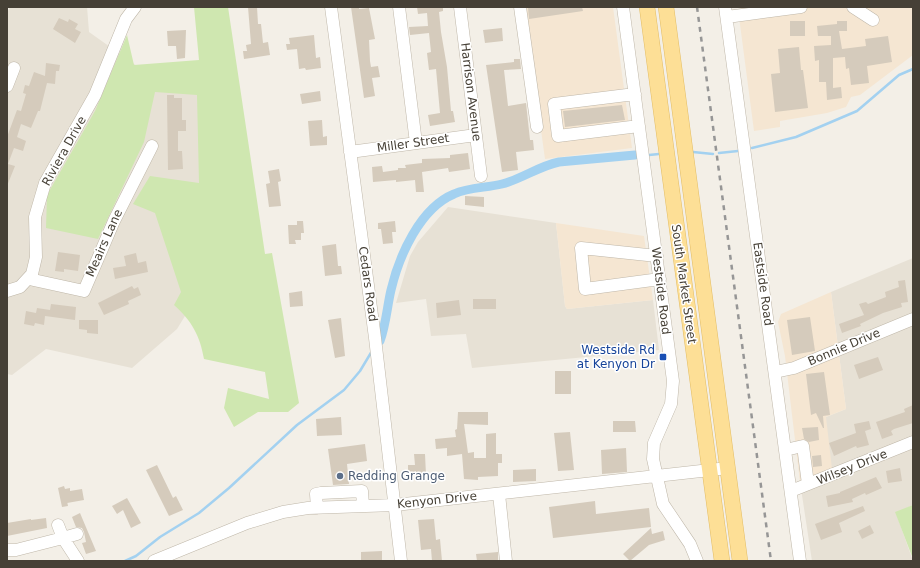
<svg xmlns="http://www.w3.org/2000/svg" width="920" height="568" font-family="'DejaVu Sans',sans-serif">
<rect width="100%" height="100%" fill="#f3efe7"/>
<path fill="#e7e1d5" d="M10,7H87L89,32L151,76L214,77L204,285L177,329L132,368L46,349L12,375L7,374V13Z
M448,207L556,223L565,306L567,309L653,300L659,350L472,368L466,334L431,336L426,299L396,303L410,256L418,242Z
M913,258V505L896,513L913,561H812L800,482L826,417L846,409L831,292Z"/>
<path fill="#f5e6d2" d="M524,7H613L632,148L545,159Z
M762,7H913V55L860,95L851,97L846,107L827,113L780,121V127L754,131L738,9Z
M556,223L644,236L653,300L567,309L565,306Z
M831,292L846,409L826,417L832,469L800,482L785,356L778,322L781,314Z"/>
<path fill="#cfe7b0" d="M194,7H228L265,254L272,253L299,403L288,412H258L234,427L224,408L228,388L269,399L265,372L204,359C200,336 192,321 174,305L181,292L155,213L133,204L150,176L199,183L197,95L155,92L144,142L98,239L46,228L47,195L95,111L127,35L134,65L199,60Z
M913,505V559L895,512Z"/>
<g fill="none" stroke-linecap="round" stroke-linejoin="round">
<path stroke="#a3d1f0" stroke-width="2.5" d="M752,148L796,137L857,111L899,75L913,69
M693,152L713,154
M719,153L738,151
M649,155L659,154
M125,561L136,556L160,537L199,513L229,488L297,425L344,390L360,371L372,351"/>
<path stroke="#a3d1f0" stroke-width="9" d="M380,341C386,325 387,307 391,290C399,256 420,208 454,194C469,187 486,188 502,184C522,179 539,166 559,162L635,155"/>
</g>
<path fill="#d5cbbc" d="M248,7H257L258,24H261L263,43L268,42L270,55L244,59L243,51H247L246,45L251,44Z
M351,7H359V9L369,8L375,39L369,40L370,61L371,67L378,66L380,77L372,78L375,96L364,98Z
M417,7H443V11L439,12L441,32L447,67L451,111H453L455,122L430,126L428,115L440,113L436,69L429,70L427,53L431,52L429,33L410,35L409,27L428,26L427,13L418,14Z
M528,7H582L583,11L529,19Z
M59,18L68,22L69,19L78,24L75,29L81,32L75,43L53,29Z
M790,21H805V36H790Z
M837,21H847V31H839L842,49L866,46L865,39L888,36L892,62L867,66L869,83L851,85L849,68L846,69L845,57L833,58V88L841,87L842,98L827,100L826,82H819V60L815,61L814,46L831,45V36H818L817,26L837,24Z
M502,28L503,41L485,43L483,30Z
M186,30L185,58L177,59L176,46H168L167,31Z
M314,35L316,58L320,57L321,68L306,70L305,68L299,69L297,49L287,50L286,44H290L289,38Z
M799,47L801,70H803L808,108L775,112L771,74L780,73L778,49Z
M514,59H520L521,69L504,70L508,106L526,103L530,140H533L534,150L516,152L518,170L502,172L486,65L514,62Z
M46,63L60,65L59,71H56L55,84L47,83L40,111H38L31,128L21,124L17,137L26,141L23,151L14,148L8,164L15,166L7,186V137L17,110L21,111L26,94L23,93L25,85L29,86L34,72L45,76Z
M320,91L321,101L302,104L300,94Z
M167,95H174V98H182V120H186V131H178V151H182L183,169L168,170Z
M622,105L625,120L565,127L563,111Z
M322,120L323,137L327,136V145L310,146L308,121Z
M468,153L470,169L449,172L448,168L422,172L424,192H416L415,180L396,182V180L373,182L372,167L382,166L383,172L398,170V168H406L405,165L422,163V159L450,158V155Z
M279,169L281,181L278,182L281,206L269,207L266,184L270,183L268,171Z
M465,196L484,197V207L465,205Z
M297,221H303L304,233H301V240H295L296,244H289L288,225H297Z
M395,221L396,232H392L393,243L383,244L381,229H378V223Z
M336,244L338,266H341L342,274L325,276L322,246Z
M58,252L80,255L78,271L64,269V272L55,271Z
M136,253L138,263L146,261L148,272L115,279L113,268L126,266L124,256Z
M905,280L908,302L901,303L902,307L883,313L860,324L861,326L842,333L839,324L864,315L859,304L866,302L868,304L886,297L885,292L899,287L898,281Z
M132,286L134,289L138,287L141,295L128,301L129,304L104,315L98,303Z
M302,291L303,306L290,307L289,293Z
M473,299H496V309H473Z
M459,300L461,315L437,318L436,303Z
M51,304L76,307L75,320L45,316L44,325L35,323L34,326L24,324L26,311L36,313L37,308L50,310Z
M810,317L815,351L792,355L787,320Z
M341,318L345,356L335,358L328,320Z
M79,320H98V334L87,333V330L79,329Z
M878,357L883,370L859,379L854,365Z
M555,371H571V394H555Z
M824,372L830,415L823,416L824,428H823L816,413L811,415L806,374Z
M913,405V423L894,429L891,431L893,435L882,439L876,422L905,412L904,409Z
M458,412H488V425L464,424L468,453L474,452V458H486V434L496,433V454H502V463H498V476L478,477V480L464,479L462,454L447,456V448L436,449L435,439L456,437L455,430L457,429Z
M341,417L342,435L317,436L316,419Z
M613,421H635L636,432H613Z
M869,421L871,429L865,431L869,445L857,448L856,446L834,456L829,443L856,433L854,424Z
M818,427L819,440L809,442L804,439L802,428Z
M570,432L574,470L558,471L554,433Z
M365,444L367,461L347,464L349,484L333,485L328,449Z
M626,448L627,472L602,474L601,450Z
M414,454H425L426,475H408V465H415Z
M821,455L822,466L813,467L812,456Z
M157,465L173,498L176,496L183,510L169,516L146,470Z
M900,468L902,481L888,483L886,471Z
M536,469V481L513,482V470Z
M876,477L882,488L866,495L865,493L852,499L853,502L828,507L826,496L840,493V492Z
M64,486L65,489L70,488V491L82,489L84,500L67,503L66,496L68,506L62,507L58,488Z
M127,498L141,523L131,528L123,510L117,514L112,506Z
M595,501L596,514L649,508L651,527L553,538L549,507Z
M863,506L865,511L839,523L842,532L821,540L815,524Z
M80,513L96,551L86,554L82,543L86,542L84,532L82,528L76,527L72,517Z
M46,518L47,528L7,536V523L31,519V520Z
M434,519L436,540L440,539L442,561H432L431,549L421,550L418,520Z
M870,525L874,533L862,539L858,531Z
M651,528L652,534L663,531L665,540L649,545L630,561L623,554Z
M382,551V561H361V552Z
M498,552V561H477L476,554Z"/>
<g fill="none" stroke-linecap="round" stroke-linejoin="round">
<defs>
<path id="minor" d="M331,7L375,338L401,561
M399,7L416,143
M460,7L481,176
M520,7L537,127
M623,7L673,381L671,404L654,443L653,459L663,504L690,544L697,561
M725,7L800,561
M853,7L873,20
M727,17L801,7
M7,86L14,68
M635,94L554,104L558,136L639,126
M350,152L476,135
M657,256L581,248L585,289L660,279
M29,279L84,291L114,221L152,146
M7,291L20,287L32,274L36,257L35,217L45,183L95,95L126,19L135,7
M775,372L794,368L913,319
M785,450L803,446L808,484
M791,491L913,442
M499,494L506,561
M317,508L316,494L321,493L362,491L363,506
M58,525L63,538L77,534
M7,550H16L63,538L78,561
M154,561L247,523L283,512L308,508L395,505L728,468"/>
<path id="major" d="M647,7L722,561
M666,7L740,561"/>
</defs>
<use href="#minor" stroke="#bfb7a9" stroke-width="13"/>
<use href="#major" stroke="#e3bd65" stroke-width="16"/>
<use href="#minor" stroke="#fff" stroke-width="12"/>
<use href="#major" stroke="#fddf96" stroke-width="15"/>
<path stroke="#969696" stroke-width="2.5" stroke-dasharray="5 5" stroke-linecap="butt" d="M697,7L771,561"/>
</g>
<rect fill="#1a4fb4" stroke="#fff" stroke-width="1.5" x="659" y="353" width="8" height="8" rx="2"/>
<circle fill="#5c6f8a" stroke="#fff" stroke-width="1.5" cx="340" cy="476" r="4"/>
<g text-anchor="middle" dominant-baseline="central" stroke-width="3" stroke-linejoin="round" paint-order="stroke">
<g font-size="12" fill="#464036" stroke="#fff">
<text transform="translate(471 92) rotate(83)">Harrison Avenue</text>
<text transform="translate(413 143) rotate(-8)">Miller Street</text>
<text transform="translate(64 151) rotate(-61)">Riviera Drive</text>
<text transform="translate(104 243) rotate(-66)">Meairs Lane</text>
<text transform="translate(368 284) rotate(82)">Cedars Road</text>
<text transform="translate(684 284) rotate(82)">South Market Street</text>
<text transform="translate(763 284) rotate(82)">Eastside Road</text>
<text transform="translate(661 291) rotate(83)">Westside Road</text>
<text transform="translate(844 347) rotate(-23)">Bonnie Drive</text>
<text transform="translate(852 467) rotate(-22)">Wilsey Drive</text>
<text transform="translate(437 500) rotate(-6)">Kenyon Drive</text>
</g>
<g font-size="12" fill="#164399" stroke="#fff" text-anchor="end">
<text x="655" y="350">Westside Rd<tspan x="655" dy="14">at Kenyon Dr</tspan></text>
</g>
<g font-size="12" fill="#4e5e75" stroke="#fff" text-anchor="start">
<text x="348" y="476">Redding Grange</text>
</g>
</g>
<rect width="920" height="568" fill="none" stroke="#464036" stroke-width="16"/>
</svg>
